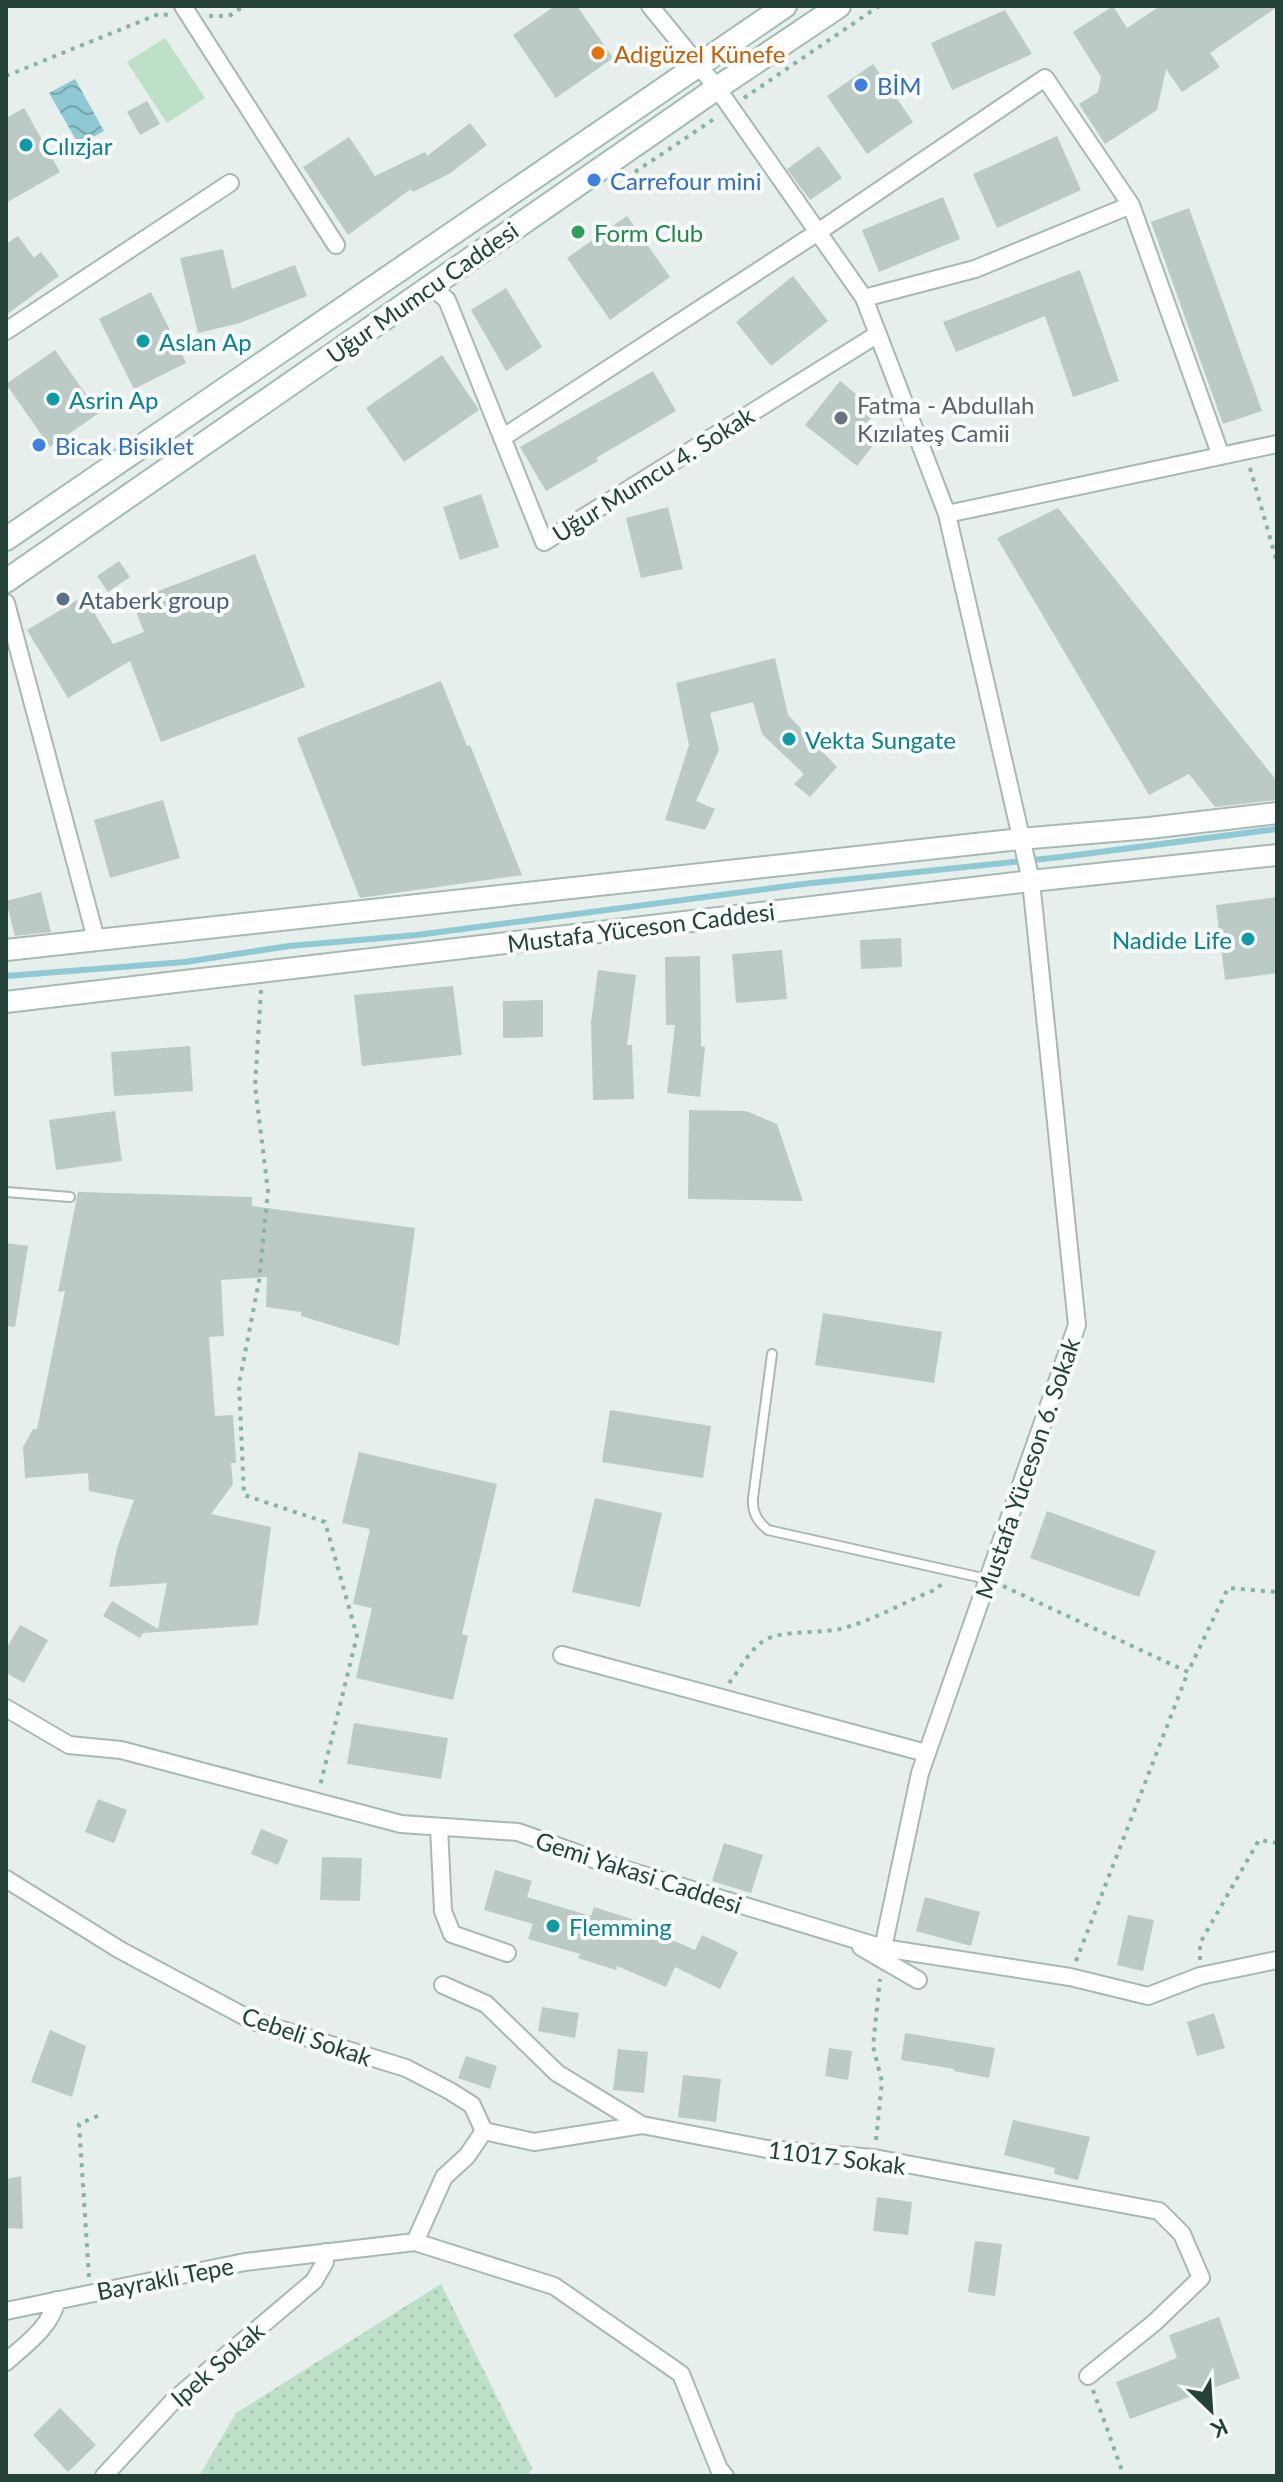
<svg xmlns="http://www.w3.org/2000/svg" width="1283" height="2482" font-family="Lato,sans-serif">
<defs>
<pattern id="grass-dots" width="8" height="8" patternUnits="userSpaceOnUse" patternTransform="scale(2)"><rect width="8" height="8" fill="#bfe0c8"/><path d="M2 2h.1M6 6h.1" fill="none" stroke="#a4c1ad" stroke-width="1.8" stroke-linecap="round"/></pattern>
<pattern id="water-waves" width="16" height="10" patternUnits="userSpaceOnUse" patternTransform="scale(2)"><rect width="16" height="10" fill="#8ec9d4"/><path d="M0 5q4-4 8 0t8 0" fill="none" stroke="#74a5ad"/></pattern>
</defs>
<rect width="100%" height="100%" fill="#e6efeb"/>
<path fill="url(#grass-dots)" d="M441,2284L532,2468L528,2476H199L236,2413Z"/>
<path fill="#bfe0c8" d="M165,38L205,98L167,123L127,62Z"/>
<path fill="url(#water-waves)" d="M75,79L104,131L79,145L49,93Z"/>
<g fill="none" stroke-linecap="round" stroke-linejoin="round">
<path stroke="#8ec9d4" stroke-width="6" d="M6,976L185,962L289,946L417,935L803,884L1061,857L1277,829"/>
</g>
<path fill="#bbcac4" d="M555,6H577L613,58L556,98L513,35Z
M1113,6L1127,28L1160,6L1277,7L1210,53L1220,67L1182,92L1166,69L1157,110L1105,144L1079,104L1098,92L1101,77L1073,32Z
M1005,10L1032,54L952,90L931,43Z
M873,64L913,122L867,154L827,96Z
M147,101L160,124L140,135L127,112Z
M24,108L60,172L6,203V118Z
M470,123L487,145L449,174L413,192L411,189L348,235L303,167L349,137L375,176L425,152L427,156Z
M1057,136L1081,190L997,228L973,174Z
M819,146L842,178L810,200L787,169Z
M943,197L960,239L879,272L862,230Z
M1189,208L1262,411L1223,424L1151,222Z
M627,216L670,277L610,320L567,258Z
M18,236L34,258L41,252L59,276L6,315V244Z
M223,249L232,289L295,265L307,296L240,323L198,333L180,258Z
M1080,270L1119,381L1073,397L1045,316L956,352L943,322Z
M793,276L828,321L771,366L736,322Z
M506,288L542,347L506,371L471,310Z
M151,292L186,363L134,389L99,319Z
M55,350L99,413L50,447L6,384Z
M442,355L479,410L404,462L366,408Z
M653,371L676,411L596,458L598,461L546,491L520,447Z
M840,381L877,411L864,426L879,438L857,466L805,425Z
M481,494L499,547L460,560L443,507Z
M668,507L683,569L641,578L626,518Z
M1058,508L1277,781V800L1215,807L1189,774L1149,795L997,538Z
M255,554L305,687L161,742L130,661L68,698L27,630L84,596L113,644L144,632L132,601Z
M119,561L130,577L108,592L97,576Z
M775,658L788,715L837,767L810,797L794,784L804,774L762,734L753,702L710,713L719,750L696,801L715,809L705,830L665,820L689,745L676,683Z
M441,681L467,746L470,745L522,875L360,898L297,738Z
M163,800L180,858L110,878L94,820Z
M41,892L51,932L15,936L6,901Z
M1277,897V973L1225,980L1216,905Z
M901,938L902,967L861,969L860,940Z
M782,950L787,999L736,1003L732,954Z
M700,956L701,1046L705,1047L700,1097L667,1093L675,1025H666L665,957Z
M598,970L636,975L627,1045H632L634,1099L593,1100L591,1022Z
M453,986L462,1055L362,1066L354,995Z
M543,1000V1037L503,1038V1001Z
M190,1046L193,1091L114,1096L111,1052Z
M689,1110L746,1111L777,1124L803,1201L688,1199Z
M115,1111L122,1161L56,1170L49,1120Z
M78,1192L252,1197V1206L415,1228L399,1346L301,1316V1312L266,1307L267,1277L221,1280L224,1336L209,1337L215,1416L233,1415L236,1463H231L233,1484L211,1514L271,1527L258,1625L143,1633L140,1638L103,1616L112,1601L158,1629L167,1583L109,1587L117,1548L134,1500L89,1491L88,1473L25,1478L23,1447L33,1429H37L65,1291L58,1292Z
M6,1243L28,1246L15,1327L6,1326Z
M823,1313L942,1332L934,1383L815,1365Z
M610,1410L711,1426L703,1478L602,1462Z
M359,1452L497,1484L462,1634L468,1636L453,1700L356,1678L372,1608L353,1604L370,1529L342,1523Z
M595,1498L662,1513L640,1607L572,1592Z
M1047,1511L1156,1551L1139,1597L1030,1558Z
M20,1625L48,1640L24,1683L6,1673V1649Z
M354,1723L448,1738L441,1779L347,1764Z
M98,1799L127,1810L114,1843L85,1832Z
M261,1829L288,1840L278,1865L251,1854Z
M724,1843L763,1855L751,1893L712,1881Z
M322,1857L362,1858L360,1901L320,1900Z
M495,1870L532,1881L527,1897L591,1916L594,1907L632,1919L631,1922L695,1950L702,1935L738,1952L720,1989L675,1967L666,1987L617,1966L616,1970L578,1958L580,1954L528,1939L533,1924L484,1910Z
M925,1897L980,1912L971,1946L916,1931Z
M1128,1915L1154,1920L1143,1971L1117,1965Z
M542,2007L579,2013L575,2038L538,2031Z
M1214,2013L1225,2048L1197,2056L1187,2022Z
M50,2030L86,2046L72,2097L31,2082Z
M905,2033L995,2048L989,2078L954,2071V2069L901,2060Z
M829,2048L852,2051L848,2080L825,2076Z
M618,2049L648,2052L644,2093L613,2090Z
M466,2056L497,2066L490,2089L458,2078Z
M683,2075L721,2079L716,2122L678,2117Z
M1013,2120L1090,2137L1078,2180L1054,2174L1055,2168L1004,2155Z
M21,2176L23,2229L6,2228V2179Z
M877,2197L912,2202L908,2235L873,2231Z
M975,2241L1002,2244L995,2296L968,2292Z
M1219,2317L1240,2378L1130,2419L1116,2382L1177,2358L1169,2335Z
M60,2408L96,2445L68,2472L33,2435Z"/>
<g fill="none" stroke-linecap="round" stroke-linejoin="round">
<defs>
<path id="service" d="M6,1192L70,1197
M772,1354L753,1498C752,1512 757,1521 768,1530L987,1579"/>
<path id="minor" d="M183,6L336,245
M650,6L717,88L864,298L947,514L1031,881L1077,1325L920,1773L883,1948
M431,286L447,300L544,542L878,334
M864,298L975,269L1131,205
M6,331L230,183
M502,438L818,232L1045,78L1131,205L1221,456
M947,514L1277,444
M6,603L96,939
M562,1655L926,1753
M6,1708L69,1745L121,1750L401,1824L518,1832L607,1864L883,1948L1070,1977L1148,1996L1200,1976L1277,1960
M439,1827L443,1911L452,1934L507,1953
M6,1879L120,1950L253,2021L406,2068L450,2091L472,2105L484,2131L467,2156L444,2177L415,2242
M861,1947L918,1980
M443,1985L486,2004L557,2073L642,2125
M484,2131L534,2142L642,2125L767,2149L874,2158L1159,2211L1182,2234L1201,2278L1154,2323L1088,2376
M6,2311L245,2262L415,2242L554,2286L681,2374L719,2469L725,2476
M6,2362C26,2344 50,2328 57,2300
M104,2476L175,2399L314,2281L325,2262V2252"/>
<path id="tertiary" d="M6,950L1020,839L1149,828L1277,813
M6,1002L1031,881L1277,855"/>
<path id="secondary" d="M6,539L785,6
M6,581L717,88L839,6"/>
</defs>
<use href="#service" stroke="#a8b8b2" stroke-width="12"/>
<use href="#minor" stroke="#a8b8b2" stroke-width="20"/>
<use href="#tertiary" stroke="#a8b8b2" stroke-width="24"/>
<use href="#secondary" stroke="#a4bbb3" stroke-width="26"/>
<path stroke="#86b3a5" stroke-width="4" stroke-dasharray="4 6" stroke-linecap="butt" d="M209,16H229L244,6
M6,76L159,14L168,15
M744,98L879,6
M635,172L717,117
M1250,468L1277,562
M261,990L255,1086L268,1191L259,1281L239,1384L244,1495L325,1522L357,1636L320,1786
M1003,1586L1188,1672L1228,1588L1277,1592
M729,1683C740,1669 750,1649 765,1640C781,1630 822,1634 844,1628C876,1619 906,1601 937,1589L943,1582
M1200,1960V1943L1259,1840L1277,1843
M1076,1961L1188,1672
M876,2140L882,2082L873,2046L880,1979
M89,2277L79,2124L102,2114
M1093,2390L1124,2476"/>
<use href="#service" stroke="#fff" stroke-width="8"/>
<use href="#minor" stroke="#fff" stroke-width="16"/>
<use href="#tertiary" stroke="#fff" stroke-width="20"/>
<use href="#secondary" stroke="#fff" stroke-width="22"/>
</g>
<circle fill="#e8710a" stroke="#f7fbf9" stroke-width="3" cx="598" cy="53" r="8"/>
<g fill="#3f7fe0" stroke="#f7fbf9" stroke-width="3">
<circle cx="861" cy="85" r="8"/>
<circle cx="594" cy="180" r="8"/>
<circle cx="39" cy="445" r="8"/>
</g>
<g fill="#0f9aa8" stroke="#f7fbf9" stroke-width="3">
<circle cx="26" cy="145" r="8"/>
<circle cx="143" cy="341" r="8"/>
<circle cx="53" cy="399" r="8"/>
<circle cx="789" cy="739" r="8"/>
<circle cx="1248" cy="939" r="8"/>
<circle cx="553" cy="1926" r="8"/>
</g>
<circle fill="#2e9e5b" stroke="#f7fbf9" stroke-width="3" cx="578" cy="232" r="8"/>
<circle fill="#6b7280" stroke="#f7fbf9" stroke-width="3" cx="841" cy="418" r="8"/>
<circle fill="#5c6f8a" stroke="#f7fbf9" stroke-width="3" cx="63" cy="599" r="8"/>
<g text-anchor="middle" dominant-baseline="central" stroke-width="8" stroke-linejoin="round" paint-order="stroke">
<g font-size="24" fill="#c56008" stroke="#f7fbf9" text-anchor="start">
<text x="614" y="53">Adigüzel Künefe</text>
</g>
<g font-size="24" fill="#366cbe" stroke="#f7fbf9" text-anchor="start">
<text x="877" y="85">BİM</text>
<text x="610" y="180">Carrefour mini</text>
<text x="55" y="445">Bicak Bisiklet</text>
</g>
<g font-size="24" fill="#0d838f" stroke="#f7fbf9" text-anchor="start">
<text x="42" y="145">Cılızjar</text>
<text x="159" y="341">Aslan Ap</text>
<text x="69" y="399">Asrin Ap</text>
<text x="805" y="739">Vekta Sungate</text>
<text x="1232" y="939" text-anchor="end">Nadide Life</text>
<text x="569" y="1926">Flemming</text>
</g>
<g font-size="24" fill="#27864d" stroke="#f7fbf9" text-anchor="start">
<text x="594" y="232">Form Club</text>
</g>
<g font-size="24" fill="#24423a" stroke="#f7fbf9">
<text transform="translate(422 292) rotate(-35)">Uğur Mumcu Caddesi</text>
<text transform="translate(653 474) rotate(-32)">Uğur Mumcu 4. Sokak</text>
<text transform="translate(641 927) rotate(-7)">Mustafa Yüceson Caddesi</text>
<text transform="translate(1027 1468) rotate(-71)">Mustafa Yüceson 6. Sokak</text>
<text transform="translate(639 1872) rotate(18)">Gemi Yakasi Caddesi</text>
<text transform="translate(307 2036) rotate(19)">Cebeli Sokak</text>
<text transform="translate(837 2157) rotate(7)">11017 Sokak</text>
<text transform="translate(165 2278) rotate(-11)">Bayraklı Tepe</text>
<text transform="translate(217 2364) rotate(-41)">Ipek Sokak</text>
</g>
<g font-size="24" fill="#5b616d" stroke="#f7fbf9" text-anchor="start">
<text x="857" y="404">Fatma - Abdullah<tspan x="857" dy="28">Kızılateş Camii</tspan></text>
</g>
<g font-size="24" fill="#4e5e75" stroke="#f7fbf9" text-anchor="start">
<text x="79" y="599">Ataberk group</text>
</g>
</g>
<rect width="1283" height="2482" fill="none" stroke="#24423a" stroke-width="16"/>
<g transform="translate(1211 2410) rotate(155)" stroke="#f7fbf9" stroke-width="6" paint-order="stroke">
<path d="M0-6L14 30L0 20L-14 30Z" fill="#24423a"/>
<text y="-12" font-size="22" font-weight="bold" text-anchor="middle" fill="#24423a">K</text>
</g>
</svg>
